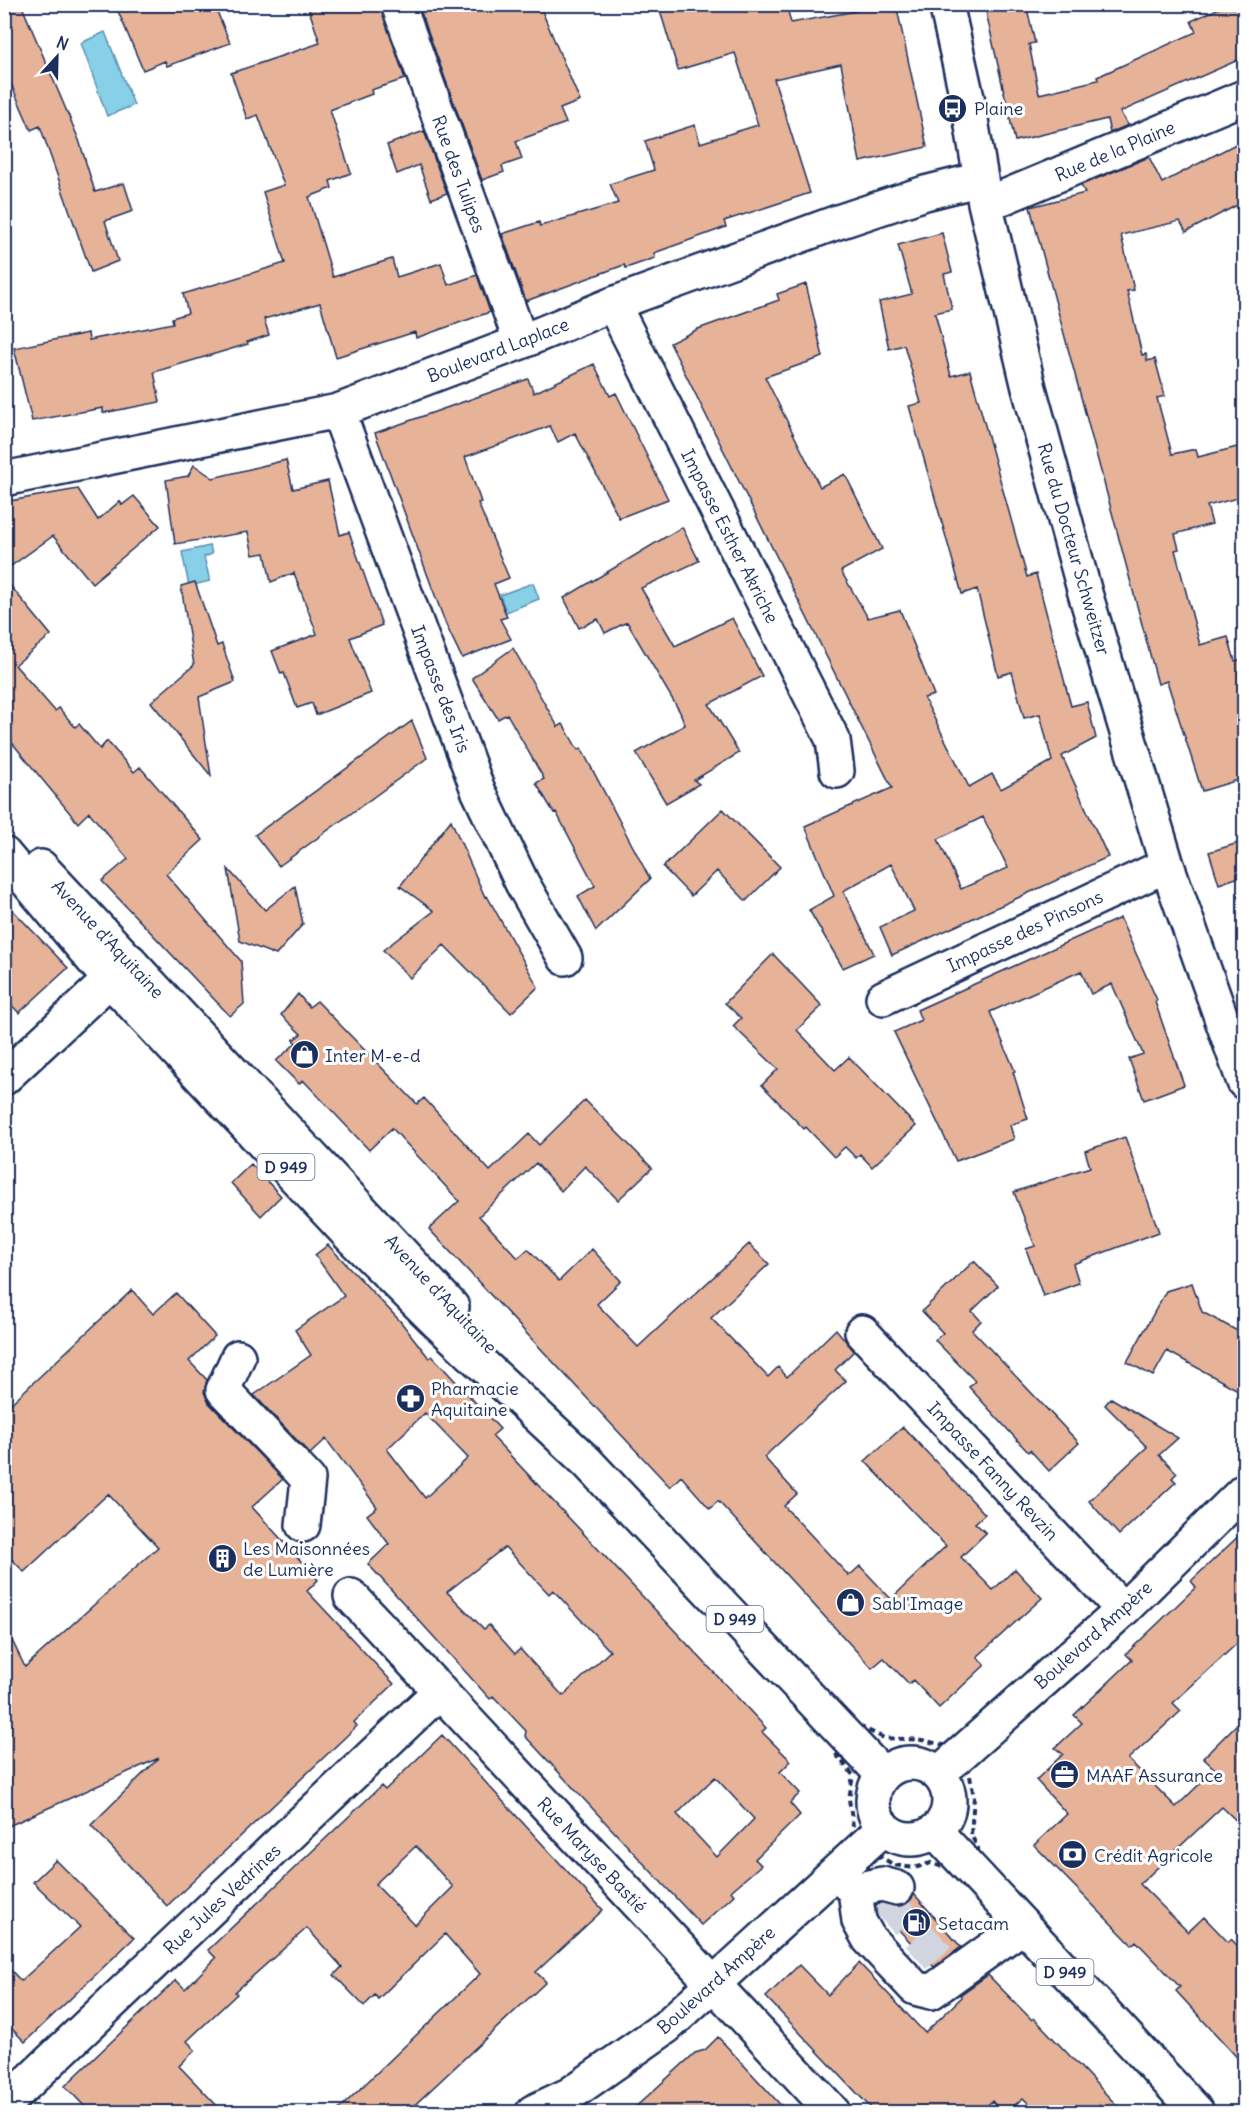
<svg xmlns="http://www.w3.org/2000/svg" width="1249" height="2117" font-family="Delius,sans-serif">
<rect width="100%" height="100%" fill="#fff"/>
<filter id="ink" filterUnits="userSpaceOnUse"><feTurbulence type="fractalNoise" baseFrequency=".0167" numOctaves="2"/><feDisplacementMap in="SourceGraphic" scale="12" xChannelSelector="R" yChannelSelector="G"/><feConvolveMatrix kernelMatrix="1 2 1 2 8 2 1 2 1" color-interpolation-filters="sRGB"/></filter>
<g filter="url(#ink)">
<path fill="#87d0e8" stroke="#5c90b1" stroke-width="1.5" d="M105,32L134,105L107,116L81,43Z
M210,546L212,554L204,557L210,581L189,586L182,552Z
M533,583L539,599L506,612L500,595Z"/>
<path fill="#e6b398" stroke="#1b2f5e" stroke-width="1.5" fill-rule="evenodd" d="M4,4H21L79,140L95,192L124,183L133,211L105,221L118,261L91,272L40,126L31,130L4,68Z
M115,4H214L230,43L167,66L165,61L143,70Z
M307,4H380L405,79L371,90L372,94L330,110L351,173L330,181L332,188L309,197L333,277L392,259L397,277L441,263L448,285L477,275L490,312L416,338L415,332L336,357L320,303L264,319L269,335L247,342L248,344L154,372L160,402L103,413V408L32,421L14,348L88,333L89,340L173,323L172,318L188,313L183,294L285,263L263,192L284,185L258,115L247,119L231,73L320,43Z
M418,4H539L580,101L560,109L566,123L516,141L522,159L502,166L504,172L482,180Z
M658,4H786L791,23L856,11L859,4H896L927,147L860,162L841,64L774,79L810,193L724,221L726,227L654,253L655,258L626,268L624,265L526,301L502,234L539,222L540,226L618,203L610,184L654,170L645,141L695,125L700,143L758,125L735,53L678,70Z
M1017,4H1026L1035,43L1029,44L1039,94L1098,80L1097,77L1196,32L1191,21L1228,4H1245V57L1120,112L1128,125L1110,133L1107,119L1015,141L986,12Z
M424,131L447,193L431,199L419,165L397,174L387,145Z
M1245,139V201L1186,232L1180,221L1121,235L1134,290L1127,291L1142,355L1146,354L1147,361L1155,359L1165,396L1157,398L1172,454L1196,449L1198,457L1245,445V496L1207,506L1212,524L1175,534L1179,549L1175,550L1200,645L1228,637L1235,661L1245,659V778L1202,791L1167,681L1158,684L1030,207L1085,193L1081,185L1149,157L1162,183Z
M942,233L952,272L944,274L952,309L935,313L951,376L970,371L1027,577L1036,574L1071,706L1087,702L1096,738L1062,756L1108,857L892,955L880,927L914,911L891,864L843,891L874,954L843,968L809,910L834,896L805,826L892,788L670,343L698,329L779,300L777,294L806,284L823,357L765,377L820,487L845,474L882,549L841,571L868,618L900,610L934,695L924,698L969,787L992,774L1001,789L1052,761L1040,714L1024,718L1012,672L998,676L977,589L962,594L909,406L921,403L904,345L889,349L879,302L912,294L898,245ZM983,817L1008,868L961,889L938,839Z
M594,364L610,396L616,393L668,499L619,518L575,433L558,442L550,426L465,457L481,502L478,503L509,578L494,584L507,617L500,619L511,639L462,658L446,625L375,433L528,379L534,393Z
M286,460L293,489L328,481L340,535L349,532L382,625L350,638L371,693L316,715L312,703L297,708L284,673L281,674L272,651L317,634L294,573L271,582L265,553L253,555L248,532L175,544L166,480L188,476L194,465L213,478Z
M78,489L98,520L120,501L122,505L134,496L160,526L92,583L53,536L4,571V502Z
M682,527L699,561L641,588L675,646L732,618L762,676L709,704L739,753L694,780L699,784L666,803L636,753L685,725L680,712L627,622L605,633L598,619L579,628L564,598Z
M4,578L51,635L15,665L55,711L59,708L75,727L79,724L100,749L107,741L134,772L140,767L203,840L166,874L241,961L244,1004L230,1016L102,881L128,859L89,812L78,823L4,733Z
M195,582L217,646L222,644L235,682L199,697L211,776L151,702L194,665L181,586Z
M513,648L558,727L563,724L578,750L581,748L650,879L596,931L578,896L595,886L556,812L554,813L536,783L544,779L507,714L498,719L472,678Z
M412,721L427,758L279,866L255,835Z
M723,809L780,867L746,901L717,871L691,896L663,867Z
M451,820L485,897L487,896L538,987L511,1013L444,945L410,978L383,950L434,911L400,886Z
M1245,841V875L1219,884L1209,852Z
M228,869L265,910L295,886L303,924L276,955L240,941Z
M4,901L68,968L19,1013L4,997Z
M1120,918L1157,1000L1155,1002L1184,1085L1144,1100L1129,1059L1143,1054L1112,984L1091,994L1081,971L990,1012L1015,1071L1013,1072L1028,1119L1010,1125L1014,1139L956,1161L894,1032L921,1020L917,1010Z
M773,954L822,1006L797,1030L835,1070L849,1057L916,1126L872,1167L860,1154L856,1158L845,1147L834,1157L806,1127L804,1129L762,1085L778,1069L733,1026L741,1018L725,1003Z
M298,994L309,1007L317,1001L417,1104L424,1098L490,1171L529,1134L539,1145L585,1100L652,1168L618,1200L585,1166L561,1191L536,1163L479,1216L518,1258L528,1249L559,1281L592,1249L621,1281L597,1304L638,1347L749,1244L769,1264L711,1318L768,1377L778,1367L787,1377L836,1329L854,1351L835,1370L846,1381L764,1457L797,1494L784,1506L849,1576L860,1566L891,1599L946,1546L865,1461L903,1427L985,1514L975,1523L986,1533L961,1557L993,1590L1015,1569L1042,1598L977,1657L985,1665L939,1708L913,1680L909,1684L884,1658L872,1668L718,1501L710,1509L681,1476L670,1487L429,1229L459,1201L392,1128L369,1150L303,1080L299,1084L276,1061L296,1043L293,1040L301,1034L281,1015Z
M1125,1137L1159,1232L1073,1264L1079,1283L1043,1296L1026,1249L1035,1246L1014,1192L1090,1167L1085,1151Z
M251,1164L281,1196L261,1216L231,1183Z
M328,1245L400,1321L429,1358L432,1356L500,1429L492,1436L766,1728L762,1732L791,1761L780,1772L800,1793L790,1803L800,1815L755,1859L761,1865L731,1891L734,1895L701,1925L525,1736L526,1731L493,1696L490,1699L368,1564L389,1544L367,1515L377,1507L326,1439L310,1454L254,1395L311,1355L295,1330L344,1296L315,1255ZM425,1413L468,1458L425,1498L387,1449ZM505,1547L549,1594L553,1590L610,1651L563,1696L520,1649L515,1654L489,1625L484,1629L447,1592ZM715,1777L754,1819L717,1857L677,1814Z
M974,1261L998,1286L972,1311L981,1321L972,1330L1079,1443L1049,1471L1030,1450L1028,1452L969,1387L975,1381L935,1340L943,1333L922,1311Z
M1192,1283L1202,1312L1245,1335V1394L1167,1351L1153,1376L1127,1362L1166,1291Z
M132,1290L153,1314L176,1293L215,1336L189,1361L207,1380L204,1392L209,1403L283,1479L252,1507L318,1580L307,1591L394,1684L354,1722L357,1726L167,1906L91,1825L159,1758L4,1828V1624L25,1667L158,1547L108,1494L24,1572L4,1551V1410Z
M1111,1398L1178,1438L1159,1455L1177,1473L1172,1478L1176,1482L1119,1535L1089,1501L1147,1447L1105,1405Z
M1245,1530V1636L1173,1703L1181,1711L1128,1759L1176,1807L1215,1769L1203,1758L1245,1716V1829L1222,1807L1140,1884L1188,1932L1204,1917L1228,1942L1231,1939L1245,1953V2066L1176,1991L1180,1987L1136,1941L1132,1945L1034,1845L1067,1814L1036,1780L1063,1754L1055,1748L1082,1723L1074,1715L1132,1660L1126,1654L1196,1587L1191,1581Z
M442,1735L603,1910L536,1972L546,1982L407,2112H336L480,1974L445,1934L378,1999L375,1995L364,2006L334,1975L342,1967L307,1928L235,1992L237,1994L187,2041L195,2050L179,2066L223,2112H90L65,2086L176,1980L185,1989L216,1958L208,1950L381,1786L385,1790ZM416,1846L453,1887L415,1925L375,1884Z
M56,1860L134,1938L25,2042L4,2021V1963L21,1981L80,1927L33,1882Z
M914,1894L961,1947L934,1967L876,1906L882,1903L902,1906Z
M859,1963L925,2033L962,1997L960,1995L988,1975L1032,2020L1034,2018L1123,2112H1037L1023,2098L1007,2112H1002L992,2101L980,2112H882L872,2109L766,1997L799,1965L828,1995Z
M718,2037L787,2112H630L695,2053L705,2050Z"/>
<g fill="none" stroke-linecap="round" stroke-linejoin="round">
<path stroke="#d1d5df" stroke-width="33" stroke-dasharray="33 16" stroke-linecap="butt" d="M885,1899L939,1958"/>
<defs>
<path id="minor" d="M398,4L521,342
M946,4L968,102L985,203L1029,388L1085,593L1167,865L1244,1082
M985,203L1002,198L1244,97
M613,304L833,740L837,771
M338,411L478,790L522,883L565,958
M4,479L338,411L521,342L613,304L835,223L925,193L981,179
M883,998L1167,865
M4,1078L130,961
M862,1332L1123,1610
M238,1357L223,1390L308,1479L303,1525
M351,1596L833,2112
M938,1774L1123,1610L1244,1491
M835,1874L855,1890L859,1921L869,1939L915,1988L931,1992L1023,1926
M855,1890L882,1884L897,1888
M4,2105L439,1692
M533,2112L569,2095L666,2027L884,1828"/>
<path id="major" d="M4,854L109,979L352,1238L438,1323L587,1462L883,1775
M41,867L452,1307
M873 1801a38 38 0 1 1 76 0a38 38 0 1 1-76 0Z
M935,1831L1197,2112"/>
</defs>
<use href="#minor" stroke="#1b2f5e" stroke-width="38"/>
<use href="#major" stroke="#1b2f5e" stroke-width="38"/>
<path stroke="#1b2f5e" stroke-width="4" stroke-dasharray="6 4.5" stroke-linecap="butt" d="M859,1726L884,1738L922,1740L965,1750L974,1797L971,1835L978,1848L980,1880L931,1863L914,1868L894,1865L881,1857L857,1853L849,1799L853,1775L835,1753L840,1731Z"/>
<use href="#minor" stroke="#fff" stroke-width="33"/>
<use href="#major" stroke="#fff" stroke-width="33"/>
</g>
</g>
<defs>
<symbol id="bus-disc" viewBox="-11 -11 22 22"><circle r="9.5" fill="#1b2f5e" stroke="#fff"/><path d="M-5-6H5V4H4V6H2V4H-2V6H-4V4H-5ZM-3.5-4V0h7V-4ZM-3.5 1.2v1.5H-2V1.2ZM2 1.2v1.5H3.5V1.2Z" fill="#fff"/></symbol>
<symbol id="shop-disc" viewBox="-11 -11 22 22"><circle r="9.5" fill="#1b2f5e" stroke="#fff"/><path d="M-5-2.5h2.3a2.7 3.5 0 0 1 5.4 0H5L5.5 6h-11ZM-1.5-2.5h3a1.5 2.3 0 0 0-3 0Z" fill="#fff"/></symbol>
<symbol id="pharmacy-disc" viewBox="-11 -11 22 22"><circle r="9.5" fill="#1b2f5e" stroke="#fff"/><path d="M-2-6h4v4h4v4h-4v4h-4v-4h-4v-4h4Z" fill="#fff"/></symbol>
<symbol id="building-disc" viewBox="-11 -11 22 22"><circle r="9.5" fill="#1b2f5e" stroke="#fff"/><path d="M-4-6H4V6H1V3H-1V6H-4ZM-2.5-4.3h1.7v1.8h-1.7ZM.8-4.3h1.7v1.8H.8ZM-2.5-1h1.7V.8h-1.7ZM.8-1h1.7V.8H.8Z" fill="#fff"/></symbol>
<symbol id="office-disc" viewBox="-11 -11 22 22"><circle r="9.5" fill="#1b2f5e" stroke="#fff"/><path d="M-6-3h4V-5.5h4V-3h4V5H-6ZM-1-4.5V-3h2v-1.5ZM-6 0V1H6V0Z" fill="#fff"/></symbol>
<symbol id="bank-disc" viewBox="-11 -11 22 22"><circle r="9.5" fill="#1b2f5e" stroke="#fff"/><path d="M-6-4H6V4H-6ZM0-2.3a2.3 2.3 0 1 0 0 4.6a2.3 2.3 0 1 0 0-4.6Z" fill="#fff"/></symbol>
<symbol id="fuel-disc" viewBox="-11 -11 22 22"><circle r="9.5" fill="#1b2f5e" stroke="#fff"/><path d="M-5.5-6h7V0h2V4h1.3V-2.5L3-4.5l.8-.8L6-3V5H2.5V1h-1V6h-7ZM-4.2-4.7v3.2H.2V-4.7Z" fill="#fff"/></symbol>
</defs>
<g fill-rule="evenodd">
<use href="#bus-disc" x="936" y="92" width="33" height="33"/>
<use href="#shop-disc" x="288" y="1038" width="33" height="33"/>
<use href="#pharmacy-disc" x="394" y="1382" width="33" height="33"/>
<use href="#building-disc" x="206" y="1542" width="33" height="33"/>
<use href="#shop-disc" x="834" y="1586" width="33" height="33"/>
<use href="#office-disc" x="1048" y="1758" width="33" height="33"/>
<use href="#bank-disc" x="1056" y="1838" width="33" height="33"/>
<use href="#fuel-disc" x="900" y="1906" width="33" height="33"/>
</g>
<g text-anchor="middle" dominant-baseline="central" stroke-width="6" stroke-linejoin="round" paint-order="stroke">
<g fill="#fff" stroke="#5f6d8e" stroke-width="1.5">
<rect x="257.5" y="1154" width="57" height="26" rx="4.5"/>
<rect x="706.5" y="1606" width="57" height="26" rx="4.5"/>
<rect x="1036.5" y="1959" width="57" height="26" rx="4.5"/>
</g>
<g font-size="16" font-weight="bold" fill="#1b2f5e">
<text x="286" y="1167">D 949</text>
<text x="735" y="1619">D 949</text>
<text x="1065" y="1972">D 949</text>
</g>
<g font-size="18" fill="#1b2f5e" stroke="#fff" text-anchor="start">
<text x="974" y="108">Plaine</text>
<text x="325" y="1055">Inter M-e-d</text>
<text x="431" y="1388">Pharmacie<tspan x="431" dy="21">Aquitaine</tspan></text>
<text x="243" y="1548">Les Maisonnées<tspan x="243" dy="21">de Lumière</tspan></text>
<text x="872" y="1603">Sabl'Image</text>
<text x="1086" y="1775">MAAF Assurance</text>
<text x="1094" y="1855">Crédit Agricole</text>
<text x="938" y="1923">Setacam</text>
</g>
<g font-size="18" fill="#1b2f5e" stroke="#fff">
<text transform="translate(1115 151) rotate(-23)">Rue de la Plaine</text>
<text transform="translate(459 174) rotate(70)">Rue des Tulipes</text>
<text transform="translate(498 350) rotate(-21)">Boulevard Laplace</text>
<text transform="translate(730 536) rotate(63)">Impasse Esther Akriche</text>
<text transform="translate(1074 549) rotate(74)">Rue du Docteur Schweitzer</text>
<text transform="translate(441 689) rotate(69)">Impasse des Iris</text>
<text transform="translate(1025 931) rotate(-25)">Impasse des Pinsons</text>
<text transform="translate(108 939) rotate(47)">Avenue d'Aquitaine</text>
<text transform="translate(441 1294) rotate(47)">Avenue d'Aquitaine</text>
<text transform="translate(993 1471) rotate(47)">Impasse Fanny Revzin</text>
<text transform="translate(1093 1635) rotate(-42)">Boulevard Ampère</text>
<text transform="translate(592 1855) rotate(47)">Rue Maryse Bastié</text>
<text transform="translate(222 1899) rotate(-43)">Rue Jules Vedrines</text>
<text transform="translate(716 1980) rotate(-42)">Boulevard Ampère</text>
</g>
</g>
<rect width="1249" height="2117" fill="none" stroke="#fff" stroke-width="24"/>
<rect x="12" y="12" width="1225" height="2093" fill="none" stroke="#1b2f5e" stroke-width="2" filter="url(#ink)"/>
<g transform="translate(57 57) rotate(22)" stroke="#ffffff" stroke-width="4.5" paint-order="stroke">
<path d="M0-4.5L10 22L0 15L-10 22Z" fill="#1b2f5e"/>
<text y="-9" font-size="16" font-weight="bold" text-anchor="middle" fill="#1b2f5e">N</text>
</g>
</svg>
